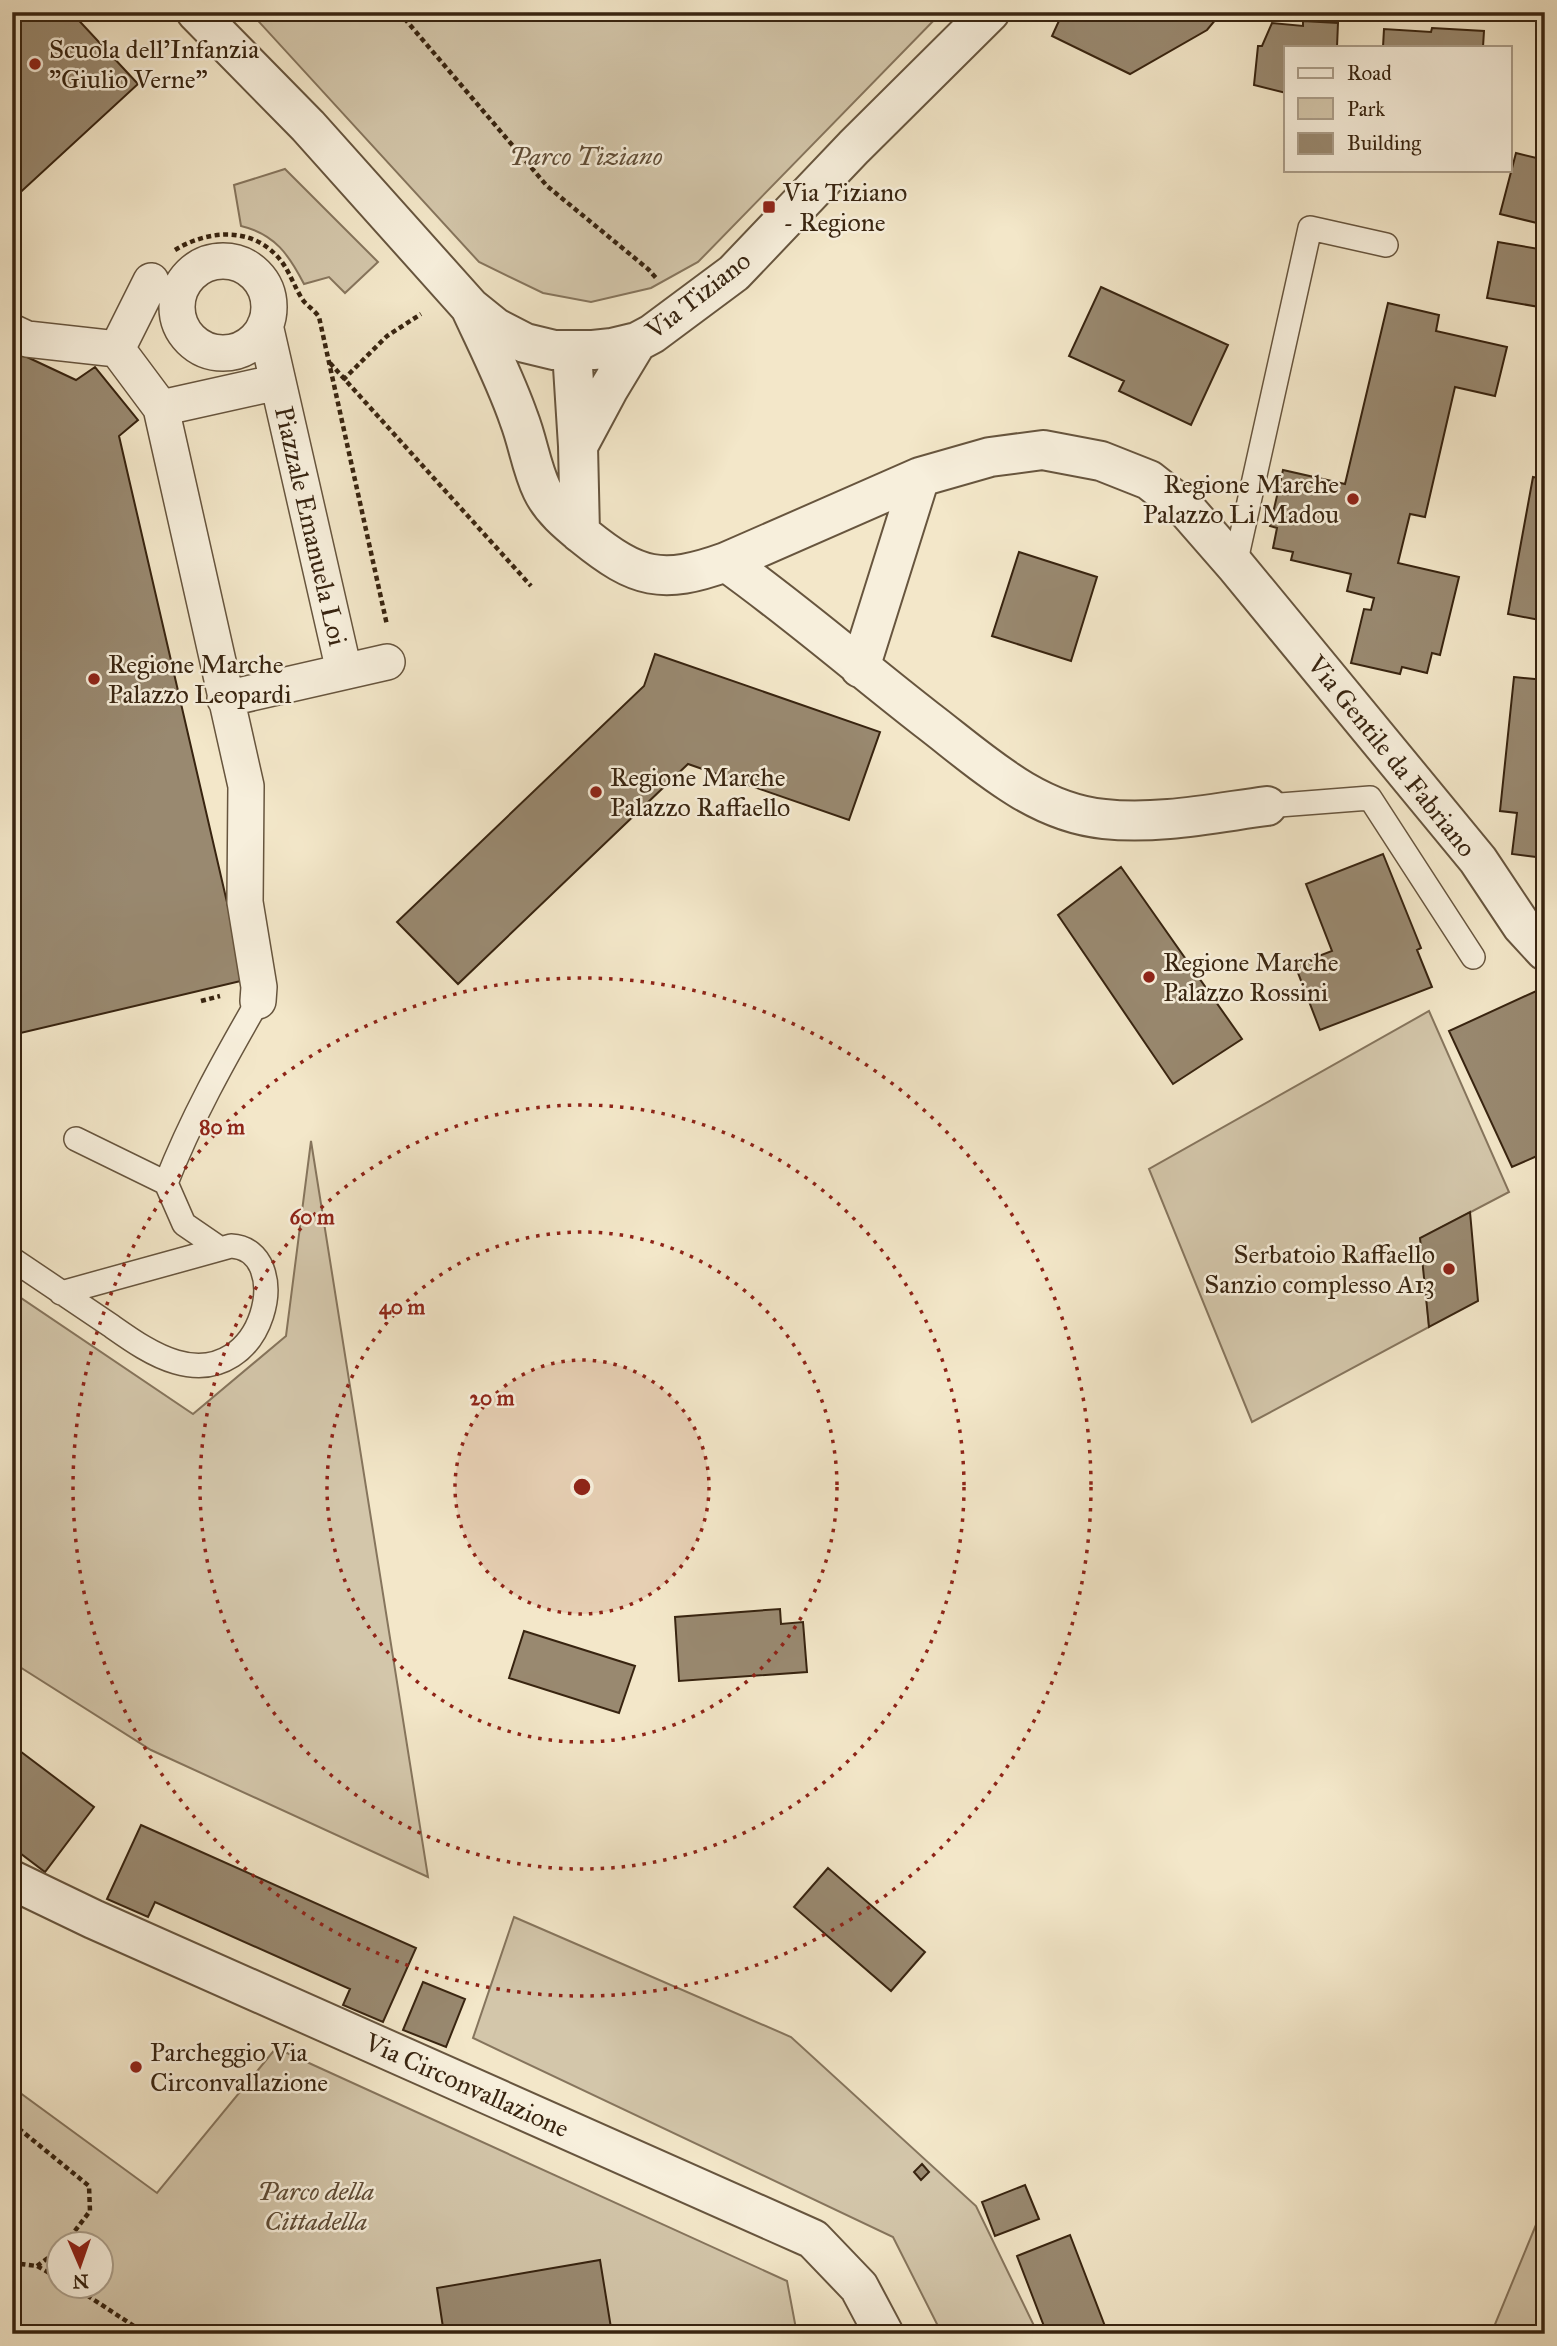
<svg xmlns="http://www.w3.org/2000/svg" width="1557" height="2346" font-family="'IM FELL Great Primer',serif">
<rect width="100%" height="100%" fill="#f3e7c9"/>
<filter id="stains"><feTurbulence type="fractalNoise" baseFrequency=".00286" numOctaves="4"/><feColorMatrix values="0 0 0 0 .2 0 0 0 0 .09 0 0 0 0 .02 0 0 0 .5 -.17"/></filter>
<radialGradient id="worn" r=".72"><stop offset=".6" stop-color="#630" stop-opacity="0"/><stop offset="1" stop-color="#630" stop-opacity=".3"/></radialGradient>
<path fill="#d3c6aa" stroke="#86755d" stroke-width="2" fill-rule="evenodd" d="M250,12H942L698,262L651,288L591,302L543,293L479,262Z
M285,169L378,262L345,293L329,277L304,284C289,255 275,234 241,226L234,185Z
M1429,1011L1509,1192L1421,1238L1429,1327L1252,1422L1149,1169Z
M311,1141L428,1877L151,1750L12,1662V1292L193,1414L286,1336Z
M514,1917L791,2037L976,2206L1038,2334H942L893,2237L473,2038Z
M276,2048L787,2281L797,2334H12V2087L157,2193ZM60,2244H102V2286H60Z
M1545,2203V2334H1491Z"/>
<path fill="#998970" stroke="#382410" stroke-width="2" d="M25,12H71L138,84L12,200V24Z
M1063,12H1222L1207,30L1130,74L1052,36Z
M1303,21L1338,23L1337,47H1286V93L1254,85L1258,46H1262L1272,23L1303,26Z
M1432,28L1484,31L1483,47H1383L1384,29L1431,32Z
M1516,153L1545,160V225L1500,214Z
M1498,242L1545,250V308L1487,298Z
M1101,287L1228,345L1191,425L1119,391L1124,381L1069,356Z
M1388,303L1439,315L1436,331L1507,347L1495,396L1455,387L1425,517L1410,514L1398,563L1459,577L1440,655L1432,653L1427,673L1402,667L1400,674L1351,663L1364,609L1371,610L1374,598L1347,591L1351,574L1291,560L1293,552L1273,548L1277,528L1270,526L1283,470L1345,484Z
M12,350L76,380L95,367L138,420L119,436L245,980L12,1035Z
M1533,477L1545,479V621L1508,614Z
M1019,552L1097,577L1071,661L992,636Z
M655,654L880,732L849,820L688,764L458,984L397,922L644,686Z
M1514,677L1545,680V858L1512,854L1517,813L1500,811Z
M1383,854L1421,948L1417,950L1432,987L1320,1030L1295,965L1332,951L1306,884Z
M1121,867L1242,1039L1173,1084L1058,915Z
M1545,987L1537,1156L1512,1167L1449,1031Z
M1470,1212L1478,1301L1429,1327L1420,1238Z
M780,1609L781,1624L803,1622L807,1672L679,1681L675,1617Z
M524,1631L635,1666L619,1713L509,1678Z
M12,1745L94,1807L45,1872L12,1847V1842L20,1832L12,1826Z
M141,1825L416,1948L383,2022L343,2005L350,1989L155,1902L148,1917L107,1899Z
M828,1868L925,1952L891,1991L794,1907Z
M423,1982L465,1999L446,2047L403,2030Z
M922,2164L929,2172L921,2180L914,2172Z
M1025,2185L1039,2219L995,2236L982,2202Z
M1070,2235L1108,2334H1047L1017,2256Z
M600,2260L612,2334H444L437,2288Z"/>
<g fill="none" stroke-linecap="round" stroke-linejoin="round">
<defs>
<path id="service" d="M1235,565L1310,228L1386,245
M1267,806L1370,798L1473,957
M76,1139L166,1183L184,1224L219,1248
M166,1183C191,1119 224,1060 258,1001
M12,1259C45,1281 77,1303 110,1325C130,1339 152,1355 176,1362C267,1389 295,1249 231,1246L61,1293"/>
<path id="pedestrian" d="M177 307a46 46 0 1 1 92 0a46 46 0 1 1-92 0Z
M265,325L344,671
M12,332L27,339L117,349L161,408L246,786L245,902L259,987L258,1001
M117,349L151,281
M161,408L278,382
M225,699L387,662"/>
<path id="minor" d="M196,12L308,126L470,307L496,328L525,343L554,350H593L612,348L637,342L652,334L734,273L854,147L990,12
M470,307C487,344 506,381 519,419C528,442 531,467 542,490C551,509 568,523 584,536C637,579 662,585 726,562L920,477L990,457L1043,450L1101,461L1149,480L1187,510L1235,565L1478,860L1522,926L1545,951
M572,351L578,446L580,533
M578,446L608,390L637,342
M726,562C795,611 859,667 926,719C980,760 1033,812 1104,819C1157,825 1214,813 1267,806
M860,668L920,477
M12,1880L93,1919L813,2239L859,2287L884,2334"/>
</defs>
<use href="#service" stroke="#67553e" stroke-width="26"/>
<use href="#pedestrian" stroke="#67553e" stroke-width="38"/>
<use href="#minor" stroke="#67553e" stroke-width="42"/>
<path stroke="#382410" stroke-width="4.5" stroke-dasharray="5 3.5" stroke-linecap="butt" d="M399,12L547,186L648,269L658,280
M175,250C206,231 248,226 276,255C288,267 292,282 301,297C305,305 314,309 319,317L387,625
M330,363L531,586
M343,380L387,336L421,314
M201,1001L220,996
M12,2123L89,2186L90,2211L65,2244
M12,2263L37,2266L60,2279
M37,2266L60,2249
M73,2286L146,2334"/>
<use href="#service" stroke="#f7efdc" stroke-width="23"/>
<use href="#pedestrian" stroke="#f7efdc" stroke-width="35"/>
<use href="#minor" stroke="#f7efdc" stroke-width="38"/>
</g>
<circle cx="582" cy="1487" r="127" fill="#8f2418" fill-opacity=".12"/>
<g fill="none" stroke="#8f2418" stroke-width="3.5" stroke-dasharray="3.5 7">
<circle cx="582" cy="1487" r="127"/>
<circle cx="582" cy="1487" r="255"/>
<circle cx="582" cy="1487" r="382"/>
<circle cx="582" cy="1487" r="509"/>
</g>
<g fill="#8f2418" stroke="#f7efdc" stroke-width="2.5">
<circle cx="35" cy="64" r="7"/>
<rect x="762" y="200" width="14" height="14" rx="3.5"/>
<circle cx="1353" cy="499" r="7"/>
<circle cx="94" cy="679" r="7"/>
<circle cx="596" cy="792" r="7"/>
<circle cx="1149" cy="977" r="7"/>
<circle cx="1449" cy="1269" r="7"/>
<circle cx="136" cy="2067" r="7"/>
</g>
<g text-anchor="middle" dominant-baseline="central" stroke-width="5" stroke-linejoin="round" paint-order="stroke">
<g font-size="26" fill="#382410" stroke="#f7efdc" text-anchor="start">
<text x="49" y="49">Scuola dell'Infanzia<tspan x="49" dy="30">"Giulio Verne"</tspan></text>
<text x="783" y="192">Via Tiziano<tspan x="783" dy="30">- Regione</tspan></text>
<text x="1339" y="484" text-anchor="end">Regione Marche<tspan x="1339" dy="30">Palazzo Li Madou</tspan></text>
<text x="108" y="664">Regione Marche<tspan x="108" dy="30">Palazzo Leopardi</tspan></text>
<text x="610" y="777">Regione Marche<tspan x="610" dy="30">Palazzo Raffaello</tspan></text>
<text x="1163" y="962">Regione Marche<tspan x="1163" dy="30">Palazzo Rossini</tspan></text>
<text x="1435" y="1254" text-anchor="end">Serbatoio Raffaello<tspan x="1435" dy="30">Sanzio complesso A13</tspan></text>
<text x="150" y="2052">Parcheggio Via<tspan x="150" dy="30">Circonvallazione</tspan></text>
</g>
<g font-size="26" font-style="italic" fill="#5f4c36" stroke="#f7efdc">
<text x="586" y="156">Parco Tiziano</text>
<text x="316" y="2191">Parco della<tspan x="316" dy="30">Cittadella</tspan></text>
</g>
<g font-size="26" fill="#382410" stroke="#f7efdc">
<text transform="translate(698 295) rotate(-38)">Via Tiziano</text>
<text transform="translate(311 526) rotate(77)">Piazzale Emanuela Loi</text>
<text transform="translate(1392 756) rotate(51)">Via Gentile da Fabriano</text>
<text transform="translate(467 2085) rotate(24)">Via Circonvallazione</text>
</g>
</g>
<circle cx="582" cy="1487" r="10" fill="#8f2418" stroke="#f7efdc" stroke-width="3.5"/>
<g font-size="21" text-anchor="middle" font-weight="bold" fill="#8f2418" stroke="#f7efdc" stroke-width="5" stroke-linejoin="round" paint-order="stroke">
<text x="222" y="1134">80 m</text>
<text x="312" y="1224">60 m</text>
<text x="402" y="1314">40 m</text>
<text x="492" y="1405">20 m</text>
</g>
<rect width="1557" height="2346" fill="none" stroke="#f3e7c9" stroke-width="42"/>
<rect x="14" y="14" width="1529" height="2318" fill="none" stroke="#382410" stroke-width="3.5"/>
<rect x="21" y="21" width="1515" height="2304" fill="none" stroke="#382410" stroke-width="2"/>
<rect x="1284" y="46" width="228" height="126" fill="#f7efdc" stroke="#ab9e8a" stroke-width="2"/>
<rect x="1298" y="68" width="35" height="10" fill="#f7efdc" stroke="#ab9e8a" stroke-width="2"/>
<text x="1347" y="80" font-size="21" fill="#382410">Road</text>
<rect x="1298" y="98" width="35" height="21" fill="#d3c6aa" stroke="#ab9e8a" stroke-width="2"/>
<text x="1347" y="116" font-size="21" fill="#382410">Park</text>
<rect x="1298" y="133" width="35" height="21" fill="#998970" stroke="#ab9e8a" stroke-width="2"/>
<text x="1347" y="150" font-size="21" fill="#382410">Building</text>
<g transform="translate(80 2265) rotate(178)"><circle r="33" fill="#f7efdc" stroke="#ab9e8a" stroke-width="2"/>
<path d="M0-5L12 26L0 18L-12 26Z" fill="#8f2418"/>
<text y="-10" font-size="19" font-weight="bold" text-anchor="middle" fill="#382410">N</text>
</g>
<rect width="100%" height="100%" filter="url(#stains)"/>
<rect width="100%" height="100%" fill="url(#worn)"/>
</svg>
